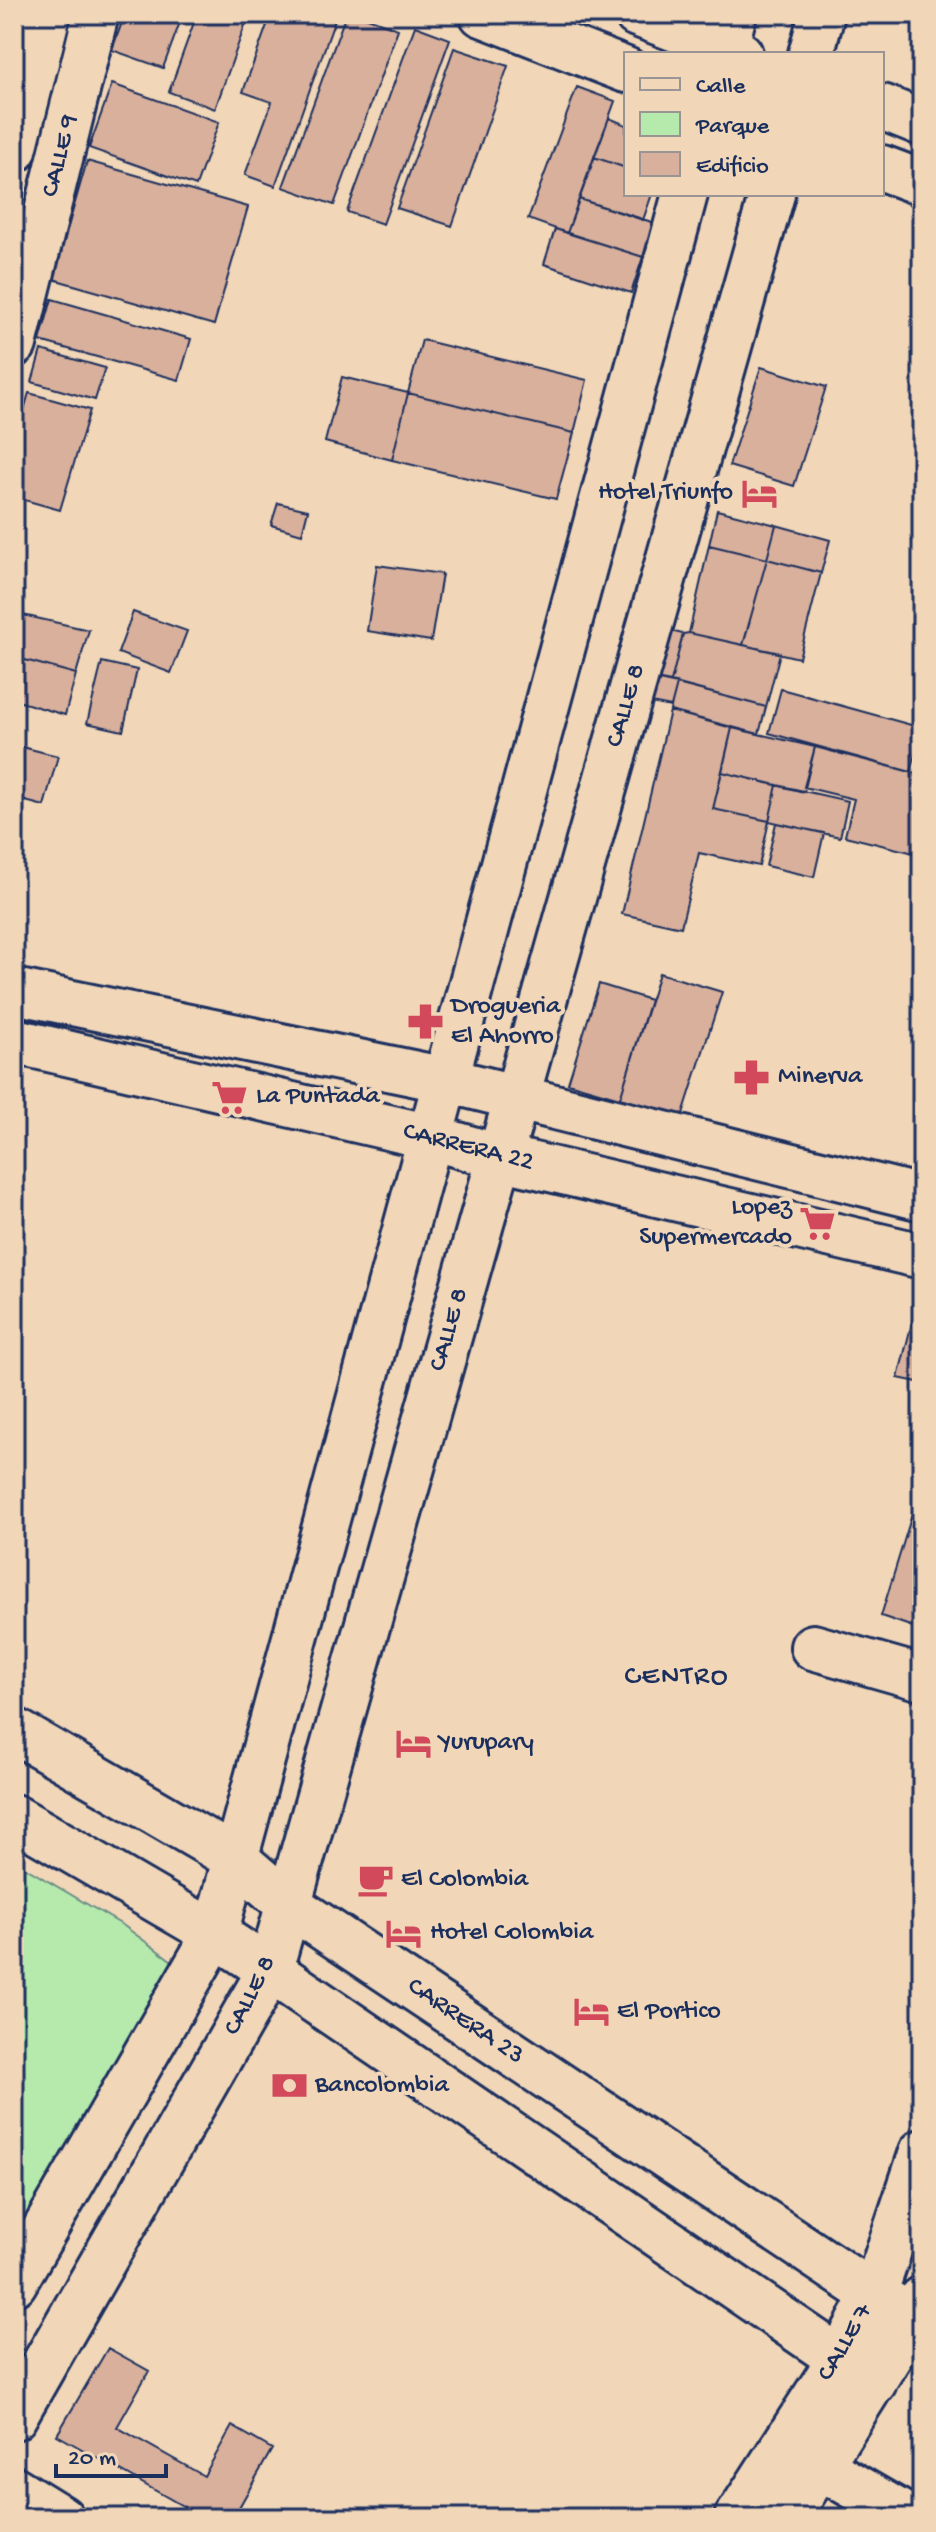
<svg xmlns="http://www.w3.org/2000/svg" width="936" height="2532" font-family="'Gochi Hand',sans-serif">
<rect width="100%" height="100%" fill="#f1d7b8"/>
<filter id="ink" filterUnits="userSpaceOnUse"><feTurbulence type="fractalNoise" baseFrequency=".0125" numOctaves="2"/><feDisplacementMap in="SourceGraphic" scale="16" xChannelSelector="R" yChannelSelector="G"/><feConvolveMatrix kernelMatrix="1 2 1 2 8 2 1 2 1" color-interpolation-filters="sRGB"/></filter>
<g filter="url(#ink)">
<path fill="#b5eaac" stroke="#688c85" stroke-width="2" d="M14,1861L124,1926L179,1966L14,2241Z"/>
<path fill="#d9b09b" stroke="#1b2f5e" stroke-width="2" d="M125,14H183L163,68L112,50Z
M197,14H249L215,109L169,92Z
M271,14H337L275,186L245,175L272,102L243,92Z
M346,14H357L398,29L334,205L283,187Z
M415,26L450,39L383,224L347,212Z
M454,48L508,66L452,226L397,208Z
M112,84L219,122L196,186L89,148Z
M577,87L615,101L567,233L528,219Z
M609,118L626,125V168L594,157Z
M594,157L626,168V194H652L643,220L579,199Z
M87,161L248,207L214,325L53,279Z
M579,199L655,223L643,257L567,233Z
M555,229L643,257L631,293L544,264Z
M52,299L191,339L179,380L40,341Z
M422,340L587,380L574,433L408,393Z
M41,350L105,368L95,400L32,382Z
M761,367L826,387L794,486L729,466Z
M342,377L408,393L392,460L325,442Z
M29,393L90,410L60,510L14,497V443Z
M408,393L574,433L556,499L392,460Z
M278,503L308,510L302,534L271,525Z
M717,510L776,525L767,559L709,545Z
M776,525L830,540L821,573L767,559Z
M709,545L767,559L743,645L689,633Z
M767,559L821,573L799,658L743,645Z
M377,565L442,574L431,641L367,631Z
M133,612L187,631L171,673L118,653Z
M14,613L89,630L76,674L14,657Z
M661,629L683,634L671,682L650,678Z
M689,633L780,653L766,707L671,682L683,634Z
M14,657L76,674L65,715L14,700Z
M102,662L137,670L123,731L87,723Z
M650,678L677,684L671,707L646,702Z
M677,684L766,707L759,734L670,711Z
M781,689L922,728L911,772L769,733Z
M670,711L732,728L713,809L769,821L759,866L699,853L681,927L622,914Z
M732,728L815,747L804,792L722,772Z
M14,745L58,756L44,806L14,798Z
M815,747L922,775V855L845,836L854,799L804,787Z
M722,772L777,785L769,821L713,809Z
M777,785L848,801L840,837L769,821Z
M776,823L824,833L814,877L766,866Z
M659,973L722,992L682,1117L620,1098Z
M599,984L650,1000L620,1098L568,1083Z
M922,1283V1383L898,1378Z
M921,1485H922V1630L881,1616Z
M108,2348L149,2371L117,2427L204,2476L232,2426L272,2449L233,2518H204L57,2435Z"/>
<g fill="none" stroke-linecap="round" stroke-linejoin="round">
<defs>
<path id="minor" d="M725,48L734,14
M811,54L822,14
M882,107L922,123
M14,150L48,14
M882,168L922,183
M14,344L96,14
M14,991L446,1080L922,1198
M14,1041L431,1137L499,1157L922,1256
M813,1647L922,1678
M14,1730L236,1859L288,1904L874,2295L914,2317
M14,1817L215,1934L270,1970L874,2382
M819,2466L909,2518
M14,2489L61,2518
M737,2518L841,2357L874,2295L922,2152
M787,2518L914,2317L922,2299"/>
<path id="major" d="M482,14L626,70
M637,14L740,54
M14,2283L215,1934L685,194
M14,2417L270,1970L772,194"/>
</defs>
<use href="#minor" stroke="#1b2f5e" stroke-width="50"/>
<use href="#major" stroke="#1b2f5e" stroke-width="50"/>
<use href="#minor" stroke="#f1d7b8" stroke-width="44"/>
<use href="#major" stroke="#f1d7b8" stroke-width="44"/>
</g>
</g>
<defs>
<symbol id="hotel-bare" viewBox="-9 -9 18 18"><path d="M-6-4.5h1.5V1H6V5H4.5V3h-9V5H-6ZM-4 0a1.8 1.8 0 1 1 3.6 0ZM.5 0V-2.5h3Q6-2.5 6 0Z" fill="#d1495b" stroke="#f1d7b8" stroke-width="2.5" paint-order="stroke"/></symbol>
<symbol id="pharmacy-bare" viewBox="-9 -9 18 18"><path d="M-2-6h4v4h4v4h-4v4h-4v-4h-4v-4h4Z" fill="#d1495b" stroke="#f1d7b8" stroke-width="2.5" paint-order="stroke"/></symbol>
<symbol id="supermarket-bare" viewBox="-9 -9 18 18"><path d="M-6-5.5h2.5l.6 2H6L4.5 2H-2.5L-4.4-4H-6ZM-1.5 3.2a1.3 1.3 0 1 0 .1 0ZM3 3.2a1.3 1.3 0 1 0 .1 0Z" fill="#d1495b" stroke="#f1d7b8" stroke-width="2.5" paint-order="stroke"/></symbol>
<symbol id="cafe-bare" viewBox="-9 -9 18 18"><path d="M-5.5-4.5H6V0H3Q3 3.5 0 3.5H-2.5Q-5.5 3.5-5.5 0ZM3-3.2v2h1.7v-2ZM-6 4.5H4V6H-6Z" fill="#d1495b" stroke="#f1d7b8" stroke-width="2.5" paint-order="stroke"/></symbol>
<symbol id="bank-bare" viewBox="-9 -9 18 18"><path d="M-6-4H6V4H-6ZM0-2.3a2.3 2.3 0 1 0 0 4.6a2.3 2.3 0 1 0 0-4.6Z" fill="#d1495b" stroke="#f1d7b8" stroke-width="2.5" paint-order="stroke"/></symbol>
</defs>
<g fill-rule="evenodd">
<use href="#hotel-bare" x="734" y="468" width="51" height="51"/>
<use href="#pharmacy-bare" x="400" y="996" width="51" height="51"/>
<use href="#pharmacy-bare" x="726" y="1052" width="51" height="51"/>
<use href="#supermarket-bare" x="204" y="1072" width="51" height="51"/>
<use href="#supermarket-bare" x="792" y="1198" width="51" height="51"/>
<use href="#hotel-bare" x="388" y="1718" width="51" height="51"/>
<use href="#cafe-bare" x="350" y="1854" width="51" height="51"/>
<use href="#hotel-bare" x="378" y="1908" width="51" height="51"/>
<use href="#hotel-bare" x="566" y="1986" width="51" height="51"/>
<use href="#bank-bare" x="264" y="2060" width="51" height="51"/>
</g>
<g text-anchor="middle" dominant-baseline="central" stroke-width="8" stroke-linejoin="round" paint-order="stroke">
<g font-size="26" fill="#1b2f5e" stroke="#f1d7b8">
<text transform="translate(61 156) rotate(-76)">CALLE 9</text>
<text transform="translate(627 706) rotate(-74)">CALLE 8</text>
<text transform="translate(468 1148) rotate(14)">CARRERA 22</text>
<text transform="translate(450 1330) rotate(-74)">CALLE 8</text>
<text transform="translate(251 1996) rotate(-63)">CALLE 8</text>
<text transform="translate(465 2022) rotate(34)">CARRERA 23</text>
<text transform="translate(846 2343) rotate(-60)">CALLE 7</text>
</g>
<g font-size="26" fill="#1b2f5e" stroke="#f1d7b8" text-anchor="start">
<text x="733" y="493" text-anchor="end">Hotel Triunfo</text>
<text x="451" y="1007">Drogueria<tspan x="451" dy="30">El Ahorro</tspan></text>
<text x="778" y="1077">Minerva</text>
<text x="256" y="1097">La Puntada</text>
<text x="792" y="1208" text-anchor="end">Lopez<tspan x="792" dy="30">Supermercado</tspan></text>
<text x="439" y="1743">Yurupary</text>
<text x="401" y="1880">El Colombia</text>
<text x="430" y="1933">Hotel Colombia</text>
<text x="617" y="2012">El Portico</text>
<text x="315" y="2086">Bancolombia</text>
</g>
<g font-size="28" letter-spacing="2" fill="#1b2f5e" stroke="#f1d7b8">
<text x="677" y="1677">CENTRO</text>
</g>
</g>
<rect width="936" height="2532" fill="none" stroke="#f1d7b8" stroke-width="48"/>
<rect x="24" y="24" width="888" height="2484" fill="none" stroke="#1b2f5e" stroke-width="3" filter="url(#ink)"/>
<rect x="624" y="52" width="260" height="144" fill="#f1d7b8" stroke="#9b9494" stroke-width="2"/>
<rect x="640" y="78" width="40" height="12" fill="#f1d7b8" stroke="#9b9494" stroke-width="2"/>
<text x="696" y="92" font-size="24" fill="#1b2f5e">Calle</text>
<rect x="640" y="112" width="40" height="24" fill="#b5eaac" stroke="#9b9494" stroke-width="2"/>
<text x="696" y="132" font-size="24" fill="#1b2f5e">Parque</text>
<rect x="640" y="152" width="40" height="24" fill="#d9b09b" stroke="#9b9494" stroke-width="2"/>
<text x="696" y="172" font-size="24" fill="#1b2f5e">Edificio</text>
<path d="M56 2464v12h110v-12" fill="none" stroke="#1b2f5e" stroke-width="4"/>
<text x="68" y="2464" font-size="24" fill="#1b2f5e" stroke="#f1d7b8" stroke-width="6" paint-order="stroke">20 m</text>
</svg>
